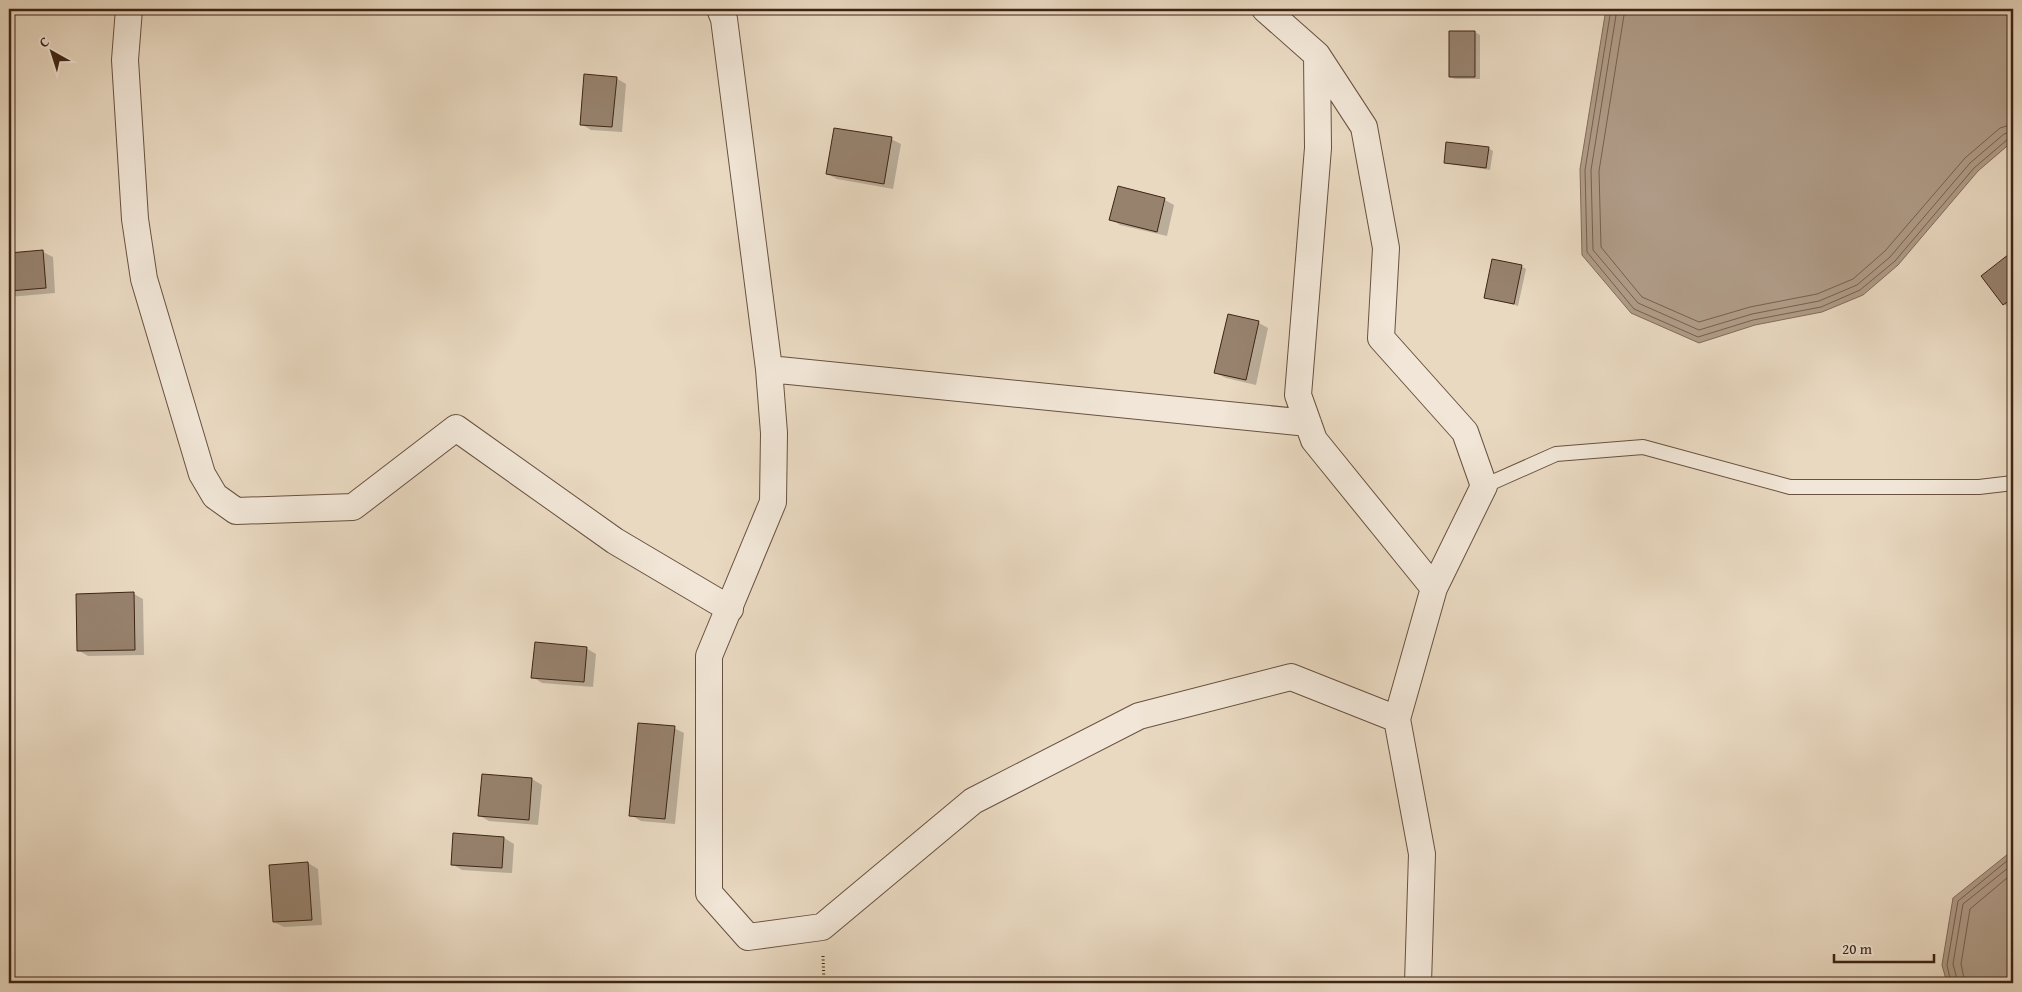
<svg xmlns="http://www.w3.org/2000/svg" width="2022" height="992" font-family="'Gentium Book Plus',serif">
<rect width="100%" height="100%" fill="#e9d9c1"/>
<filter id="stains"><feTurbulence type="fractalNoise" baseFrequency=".004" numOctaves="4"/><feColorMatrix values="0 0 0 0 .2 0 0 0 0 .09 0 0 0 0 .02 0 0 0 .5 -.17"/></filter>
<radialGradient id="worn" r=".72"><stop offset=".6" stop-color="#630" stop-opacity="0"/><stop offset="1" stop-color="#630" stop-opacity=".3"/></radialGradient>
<path fill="#af9b87" stroke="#826b59" d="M1606,9H2013V141L1978,171L1898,265L1863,295L1822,312L1755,325L1699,343L1631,313L1582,255L1580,169Z
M2013,850V983H1947L1942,965L1953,898Z"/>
<path fill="#0003" d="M1475,32L1480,35V79H1455L1450,77Z
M616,78L626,84L622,132L591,130L581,124Z
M891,139L901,144L893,189L837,179L827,174Z
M1488,148L1493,151L1490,170L1450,164L1445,162Z
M1119,188L1165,200L1174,205L1167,236L1120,225L1111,219Z
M43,252L53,257L55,293L9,297V254Z
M2013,253V310L2004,304L1983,276Z
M1521,266L1526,269L1518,306L1485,297Z
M1259,323L1268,328L1256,385L1226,378L1216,373Z
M134,594L143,599L144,655L88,656L78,650Z
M586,648L596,654L593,687L542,683L533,677Z
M674,728L684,733L675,824L641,821L631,815Z
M532,779L542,785L538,825L489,821L480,816Z
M454,835L504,838L514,844L512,873L462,870L452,864Z
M308,863L318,869L322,925L284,927L274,922Z"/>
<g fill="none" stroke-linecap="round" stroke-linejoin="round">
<path stroke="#76604e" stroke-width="1" d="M1611,9L1585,170L1587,252L1634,309L1698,337L1753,320L1821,307L1860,290L1895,261L1974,168L2008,139L2013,138
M1617,9L1591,170L1593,250L1638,303L1699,330L1752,314L1819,301L1857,285L1890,257L1970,163L2004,134L2013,131
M1625,9L1599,171L1601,247L1642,297L1699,322L1750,307L1817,294L1853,279L1885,251L1965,158L2000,128L2013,124
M1951,983L1947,965L1958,901L2013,856
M1958,983L1953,964L1963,904L2013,864
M1965,983L1961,964L1970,909L2013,873"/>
</g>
<path fill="#97826e" stroke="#3e2415" d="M1449,31H1475V77H1449Z
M584,74L617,77L612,127L580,125Z
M834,128L892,137L884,184L826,174Z
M1446,142L1489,147L1486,168L1444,163Z
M1118,186L1165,198L1157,232L1109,220Z
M43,250L46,288L9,291V253Z
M2013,251V298L2003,305L1981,276Z
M1492,259L1522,265L1514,304L1484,298Z
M1228,314L1259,321L1246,380L1214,373Z
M134,592L135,650L77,651L76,594Z
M535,642L587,647L584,682L531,678Z
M638,723L675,726L665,819L629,816Z
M482,774L532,778L529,820L478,816Z
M453,833L504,837L502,868L451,865Z
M308,862L312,920L273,922L269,865Z"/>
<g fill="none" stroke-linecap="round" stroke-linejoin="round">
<defs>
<path id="lane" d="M1484,486L1556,454L1643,447L1790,487H1979L2013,483"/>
<path id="street" d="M129,9L125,60L135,219L144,279L202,474L215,496L236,511L353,507L456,428L615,541L730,609
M720,9L724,19L769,369L774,433L773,502L709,656V893L748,937L822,927L973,801L1139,716L1291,677L1397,719
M1265,9L1317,55L1364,127L1386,248L1381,338L1465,432L1484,486L1434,588L1397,719L1422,854L1418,983
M1317,55L1318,148L1298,395L1314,440L1434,588
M769,369L1308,423"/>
</defs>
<use href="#lane" stroke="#695140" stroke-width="16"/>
<use href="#street" stroke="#695140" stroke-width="28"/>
<path stroke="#3e2415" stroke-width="3" stroke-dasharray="1 2.5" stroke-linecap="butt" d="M823,956L824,983"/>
<use href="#lane" stroke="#f1e6d7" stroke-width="14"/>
<use href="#street" stroke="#f1e6d7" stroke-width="26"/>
</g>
<rect width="2022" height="992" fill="none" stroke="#e9d9c1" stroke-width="30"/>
<rect x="10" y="10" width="2002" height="972" fill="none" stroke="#3e2415" stroke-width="2.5"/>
<rect x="15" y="15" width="1992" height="962" fill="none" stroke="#3e2415"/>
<g transform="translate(52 52) rotate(321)" stroke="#f1e6d7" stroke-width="4" paint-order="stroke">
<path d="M0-4L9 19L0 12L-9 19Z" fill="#3e2415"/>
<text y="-8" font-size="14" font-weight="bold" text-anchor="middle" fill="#3e2415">С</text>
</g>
<path d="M1834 954v8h100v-8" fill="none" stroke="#3e2415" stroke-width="2.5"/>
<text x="1842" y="954" font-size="15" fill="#3e2415" stroke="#f1e6d7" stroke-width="4" paint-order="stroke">20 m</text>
<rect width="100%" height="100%" filter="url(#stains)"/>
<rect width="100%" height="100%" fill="url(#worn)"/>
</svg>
